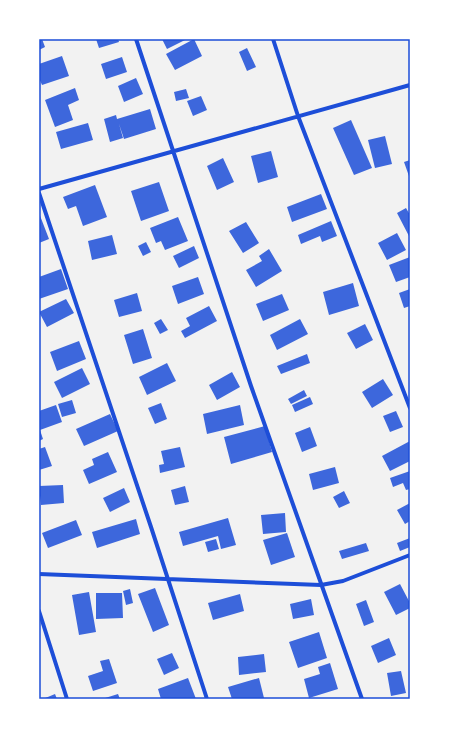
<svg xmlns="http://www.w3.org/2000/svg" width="449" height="738" font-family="Jost,sans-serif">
<rect width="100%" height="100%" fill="#f2f2f2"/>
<path fill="#3d67dc" d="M39,39H42L45,47L39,50Z
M96,39H118L119,42L99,48Z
M162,39H187L167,49Z
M194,39L202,56L175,70L166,54Z
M247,48L256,67L247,71L239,52Z
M62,56L69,76L42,85L39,78V64Z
M122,57L127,72L106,79L101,64Z
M136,78L143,94L124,102L118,86Z
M75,88L79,100L68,105L73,120L55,127L45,100Z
M186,89L189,98L176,101L174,92Z
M201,96L207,110L193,116L187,101Z
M150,109L156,129L124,139L119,124L123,138L110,142L104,119L116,115L117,119Z
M351,120L372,168L354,175L333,128Z
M88,123L93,140L61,149L56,132Z
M385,136L392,164L375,168L368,140Z
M271,151L278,177L258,183L251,156Z
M223,158L234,182L217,190L207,166Z
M410,160V179L404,162Z
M159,182L169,211L141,221L131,191Z
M95,185L107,217L83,226L76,206L68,209L63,197Z
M321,194L327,209L292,222L287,207Z
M406,208L410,215V238L397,213Z
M39,213L49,239L39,243Z
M178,217L188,241L165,250L161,241L156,243L150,228Z
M331,221L337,236L322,242L320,236L301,244L298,235Z
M246,222L259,243L243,253L229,231Z
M397,233L406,250L387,260L378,243Z
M112,235L117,254L92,260L88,241Z
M146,242L151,252L143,256L138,246Z
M194,246L199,258L179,268L173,256Z
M269,249L282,271L256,287L246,270L262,261L259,256Z
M410,257V277L396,282L389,265Z
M61,269L68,289L39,299V277Z
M198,277L204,294L178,304L172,286Z
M353,283L359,306L329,315L323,292Z
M410,289V306L404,308L399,293Z
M137,293L142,311L119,317L114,300Z
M282,294L289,310L263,321L256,304Z
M66,299L74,313L47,327L39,312Z
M209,306L217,321L185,338L181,331L190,326L186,318Z
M161,319L168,330L160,334L154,323Z
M300,319L308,334L277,350L270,335Z
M365,324L373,340L356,349L347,333Z
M143,329L152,358L133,364L124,335Z
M79,341L86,359L57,371L50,352Z
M307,354L310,363L281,374L277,366Z
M167,363L176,381L147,395L139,377Z
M82,368L90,384L62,398L54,382Z
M232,372L240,387L217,400L209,385Z
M383,379L393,395L372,408L362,392Z
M304,390L307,396L291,404L288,399Z
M310,397L313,404L295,412L292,405Z
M72,400L76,413L62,417L58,404Z
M161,403L167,419L155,424L148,408Z
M56,405L62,422L40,430L43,439L39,441V411Z
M240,405L244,425L207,434L203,414Z
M396,411L403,427L390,432L383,416Z
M110,414L118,431L84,446L76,429Z
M265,426L272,452L231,464L224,437Z
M310,427L317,446L302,452L295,433Z
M410,441V461L390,471L382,456Z
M45,447L52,466L39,470V449Z
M180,447L185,467L160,473L159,465L164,464L161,451Z
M108,452L117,472L89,484L83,470L94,465L92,459Z
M335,467L339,483L313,490L309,474Z
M410,471V489L406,490L403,483L393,487L390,478Z
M63,485L64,503L41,505L39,486Z
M185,486L189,502L175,505L171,490Z
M124,488L130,502L110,512L103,498Z
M344,491L350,503L339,508L333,497Z
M410,503V521L405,524L397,510Z
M285,513L286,532L263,534L261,515Z
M228,518L236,545L221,549L218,536L183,546L179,532Z
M136,519L140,534L97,548L92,532Z
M76,520L82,535L48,548L42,533Z
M287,533L295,557L271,565L263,540Z
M410,538V547L400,551L397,543Z
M216,539L219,549L208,552L205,542Z
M366,543L369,551L342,559L339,551Z
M400,584L410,603V608L396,615L384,592Z
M155,588L169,625L153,632L138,594Z
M130,589L133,603L126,605L123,591Z
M89,592L96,632L79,635L72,595Z
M96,593H122L123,618L96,619Z
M240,594L244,611L213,620L208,603Z
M311,599L314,615L293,619L290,604Z
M366,600L374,622L364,626L356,604Z
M319,632L327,658L298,668L289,642Z
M389,638L396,655L378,663L371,646Z
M172,653L179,668L164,675L157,659Z
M264,654L266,672L239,675L238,657Z
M109,659L117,683L93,691L88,676L103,671L100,661Z
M330,663L338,689L309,698L304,679L320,674L318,667Z
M401,671L406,693L391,696L387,673Z
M188,678L196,699H161L158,689Z
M259,678L264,698L259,699H232L228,687Z
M55,694L57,699H43Z
M118,694L120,699H102Z"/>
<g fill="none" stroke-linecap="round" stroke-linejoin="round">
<path stroke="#1d4ed8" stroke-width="4" d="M136,39L251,386L362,699
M273,39L298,116L410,408
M39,189L410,85
M39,193L151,527L207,699
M39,574L321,585L343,581L410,555
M39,611L67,699"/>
</g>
<rect width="449" height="738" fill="none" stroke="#ffffff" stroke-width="80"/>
<rect x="40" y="40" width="369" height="658" fill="none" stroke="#1d4ed8" stroke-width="1.5"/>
</svg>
